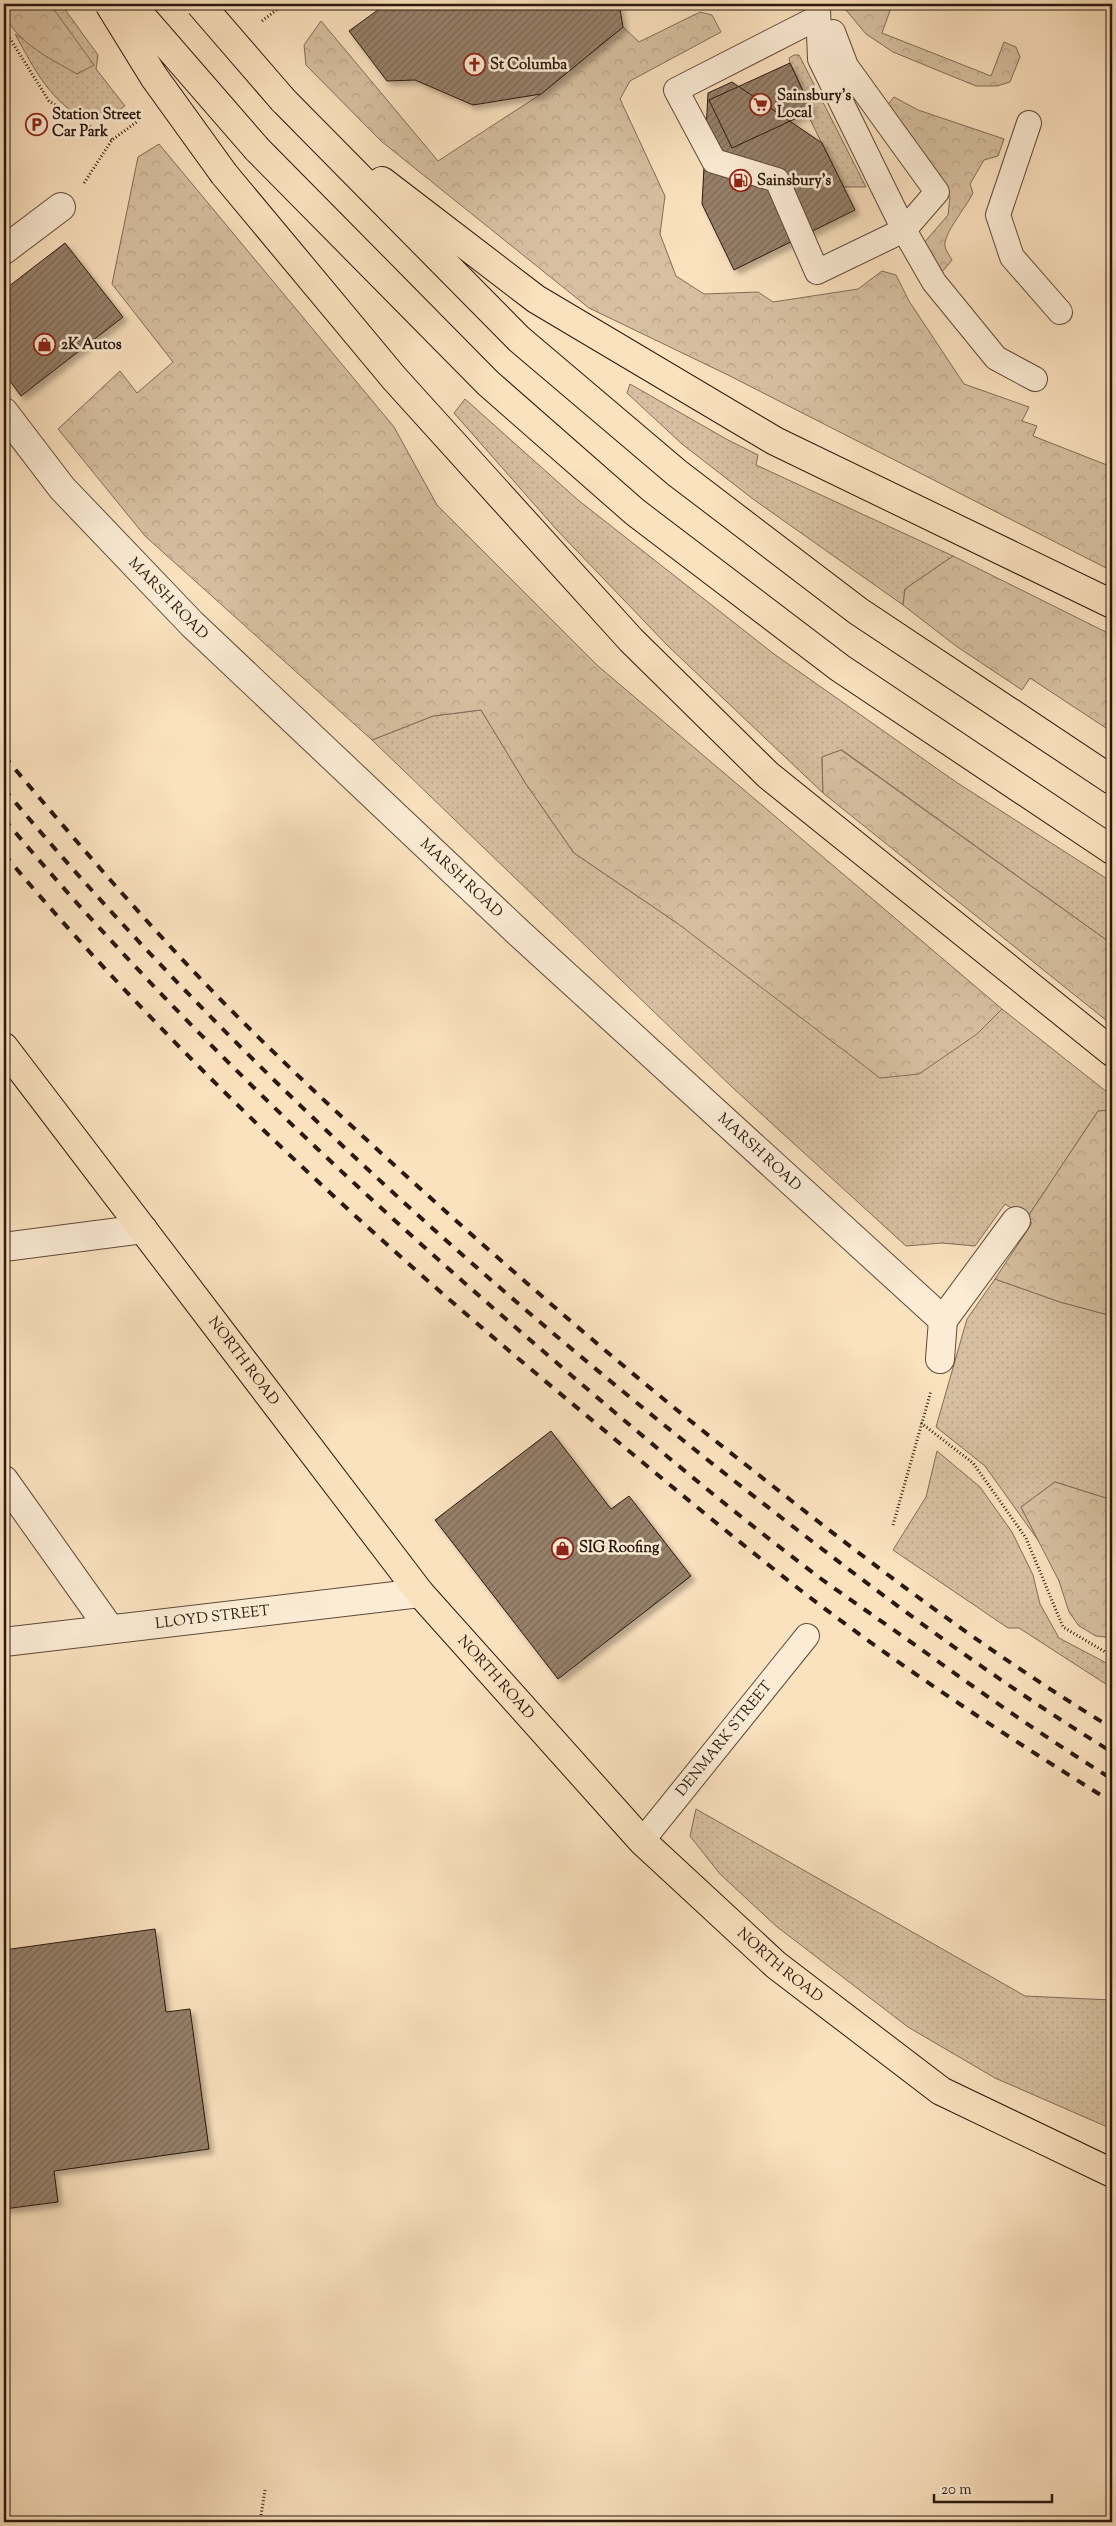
<svg xmlns="http://www.w3.org/2000/svg" width="1116" height="2526" font-family="'Sorts Mill Goudy',serif">
<defs>
<pattern id="grass-dots" width="8" height="8" patternUnits="userSpaceOnUse" patternTransform="scale(1.25)"><rect width="8" height="8" fill="#d7c0a1"/><path d="M2 2h.1M6 6h.1" fill="none" stroke="#b9a489" stroke-width="1.8" stroke-linecap="round"/></pattern>
<pattern id="forest-crowns" width="20" height="18" patternUnits="userSpaceOnUse" patternTransform="scale(1.25)"><rect width="20" height="18" fill="#d7c0a1"/><path d="M2 6a3 3 0 1 1 6 0M12 15a3 3 0 1 1 6 0" fill="none" stroke="#b9a489"/></pattern>
<pattern id="building-hatch" width="6" height="6" patternUnits="userSpaceOnUse" patternTransform="scale(1.25)"><rect width="6" height="6" fill="#97816b"/><path d="M-1 1l2-2M0 6l6-6M5 7l2-2" fill="none" stroke="#7b6956"/></pattern>
<filter id="shadow"><feDropShadow dx="4.5" dy="4.5" stdDeviation="2.5" flood-color="#0004"/></filter>
</defs>
<rect width="100%" height="100%" fill="#fbe2bf"/>
<filter id="stains"><feTurbulence type="fractalNoise" baseFrequency=".004" numOctaves="4"/><feColorMatrix values="0 0 0 0 .2 0 0 0 0 .09 0 0 0 0 .02 0 0 0 .5 -.17"/></filter>
<radialGradient id="worn" r=".72"><stop offset=".6" stop-color="#630" stop-opacity="0"/><stop offset="1" stop-color="#630" stop-opacity=".3"/></radialGradient>
<path fill="url(#grass-dots)" stroke="#806c58" d="M50,4H61L98,55L96,69L125,106L104,120L94,117L88,121C50,102 35,70 15,34L77,73Z
M794,55H799L866,187H843L807,113L812,110L790,63L789,58Z
M630,384L728,440L758,455L756,465L953,556L905,589L903,605L753,499L682,444L627,393Z
M465,399L578,500L774,654L956,782L1112,882V944L842,750L822,757L823,793L668,646L556,529L454,413Z
M481,710L526,784L574,853L677,923L977,1034L1002,1009L1112,1096V1110L1098,1111L1027,1218L1005,1204L975,1246L942,1243L906,1246L733,1088L372,740L433,716Z
M995,1279L1060,1302L1112,1316V1500L1055,1482L1021,1507L1040,1543L985,1466L936,1427L967,1319Z
M937,1451L980,1487L1012,1532L1033,1575L1040,1604L1059,1638L1112,1666V1688L1019,1628H1008L893,1550L926,1497Z
M696,1809L1025,1996L1112,2000V2129L995,2078L908,2027L776,1926L720,1874L690,1836Z"/>
<path fill="url(#forest-crowns)" stroke="#806c58" d="M4,4H50L94,65L77,74C51,59 4,37 4,4Z
M841,4L892,5L882,33L991,76L1004,42L1016,47L1020,57L1010,82L997,86H976L893,52L866,34Z
M700,12L712,15L721,32L630,81L620,99L665,196L660,234L676,276L704,294L758,292L773,302L858,289L882,271L896,275L909,301L964,384L1029,407L1022,421L1037,426L1033,436L1112,467V571L728,375L589,308L381,141L306,65L304,45L321,21L438,161L541,94L623,27L639,42Z
M894,97L918,110L1004,139L998,156L984,160L970,184L973,193C967,206 943,234 945,246C945,250 950,256 952,260L942,272L922,245L948,215L950,197L886,107Z
M159,144L394,427L437,505L598,666L1002,1009L977,1034L919,1074L880,1078L677,923L574,853L526,784L481,710L433,716L372,740L145,536L58,429L120,371L137,393L173,362L112,284L138,157Z
M953,556L1112,635V732L1030,678L1022,690L956,646L903,605L905,589Z
M841,750L1112,944V1025L823,793L822,757Z
M1112,1110V1316L1060,1302L995,1279L1032,1223L1027,1218L1098,1111Z
M1055,1482L1112,1500V1638L1096,1636L1079,1626L1069,1612L1059,1581L1021,1507Z"/>
<path fill="url(#building-hatch)" stroke="#2a180f" filter="url(#shadow)" d="M386,4H619L623,27L541,94L473,105L415,80L387,81L349,31Z
M790,63L812,111L732,148L709,100Z
M732,82L822,143L855,210L734,270L702,204L708,93Z
M65,243L123,317L21,396L4,373V290Z
M551,1431L611,1509L629,1496L691,1576L558,1679L435,1520Z
M155,1929L166,2012L190,2009L209,2149L54,2171L58,2202L4,2209V1950Z"/>
<g fill="none" stroke-linecap="round" stroke-linejoin="round">
<defs>
<g id="service">
<path d="M818,9L820,59L904,230L934,282L996,358L1035,379"/>
<path d="M817,18L676,90L714,161L777,180L817,272L904,230L937,192L846,66L833,32"/>
<path d="M1029,123L998,215L1012,257L1060,312"/>
<path id="s1" d="M642,1841L807,1636"/>
</g>
<g id="minor">
<path d="M4,250L61,207"/>
<path id="s2" d="M4,412L62,488L192,624L519,933L943,1320"/>
<path d="M4,1247L143,1229"/>
<path d="M940,1359L943,1320L1016,1221"/>
<path d="M4,1480L110,1629"/>
<path id="s3" d="M4,1642L420,1593"/>
</g>
<g id="primary">
<path id="s4" d="M4,1047L420,1593L642,1841L776,1965L941,2091L1112,2173"/>
</g>
<path id="trunk" d="M283,100L519,339L677,473L858,611L1112,780
M257,149L488,383L635,512L840,668L1112,850
M224,174L394,378L631,640L768,775L1112,1052
M382,181L536,299L775,441L1112,604"/>
</defs>
<use href="#service" stroke="#5e4a3b" stroke-width="26"/>
<use href="#minor" stroke="#5e4a3b" stroke-width="30"/>
<use href="#primary" stroke="#2a180f" stroke-width="30"/>
<use href="#trunk" stroke="#2a180f" stroke-width="30"/>
<path stroke="#2a180f" stroke-width="3" stroke-dasharray="1 2.5" stroke-linecap="butt" d="M262,21L284,4
M4,29L49,101L112,140
M84,183L112,140L142,118
M921,1423L973,1463L1026,1538L1063,1627L1112,1656
M893,1525L931,1391
M260,2522L265,2490"/>
<use href="#service" stroke="#fcecd5" stroke-width="24"/>
<use href="#minor" stroke="#fcecd5" stroke-width="28"/>
<use href="#primary" stroke="#fbe2bf" stroke-width="28"/>
<use href="#trunk" stroke="#fbe2bf" stroke-width="28"/>
<path stroke="#2a180f" stroke-width="4" stroke-dasharray="9 9" stroke-linecap="butt" d="M4,756C74,839 145,922 221,1000C296,1076 375,1148 454,1219C551,1305 648,1389 750,1468C866,1560 985,1651 1112,1728
M4,789C217,1044 467,1270 728,1476C852,1573 978,1670 1112,1752
M4,819C171,1018 360,1195 557,1363C643,1437 730,1510 820,1578C856,1604 893,1629 929,1655C989,1698 1049,1740 1112,1779
M4,854C169,1051 360,1227 557,1391C640,1460 723,1530 808,1596C905,1670 1009,1738 1112,1802"/>
<defs>
<path id="trunk-bridge" d="M109,4L154,77L224,174
M131,4L257,149
M200,4L283,100"/>
</defs>
<use href="#trunk-bridge" stroke="#2a180f" stroke-width="30" stroke-linecap="butt"/>
<use href="#trunk-bridge" stroke="#fbe2bf" stroke-width="28"/>
</g>
<defs>
<symbol id="church-ring" viewBox="-11 -11 22 22"><circle r="9.5" fill="#fcecd5" stroke="#8f2418" stroke-width="1.5"/><path d="M-1.2-6h2.4v3.5h3.3v2.4h-3.3V6h-2.4V-.1h-3.3v-2.4h3.3Z" fill="#8f2418"/></symbol>
<symbol id="supermarket-ring" viewBox="-11 -11 22 22"><circle r="9.5" fill="#fcecd5" stroke="#8f2418" stroke-width="1.5"/><path d="M-6-5.5h2.5l.6 2H6L4.5 2H-2.5L-4.4-4H-6ZM-1.5 3.2a1.3 1.3 0 1 0 .1 0ZM3 3.2a1.3 1.3 0 1 0 .1 0Z" fill="#8f2418"/></symbol>
<symbol id="parking-ring" viewBox="-11 -11 22 22"><circle r="9.5" fill="#fcecd5" stroke="#8f2418" stroke-width="1.5"/><path d="M-3.5-5.5H1a3.5 3.5 0 0 1 0 7H-1V5.5H-3.5ZM-1-3.4V-.6H.8a1.4 1.4 0 0 0 0-2.8Z" fill="#8f2418"/></symbol>
<symbol id="fuel-ring" viewBox="-11 -11 22 22"><circle r="9.5" fill="#fcecd5" stroke="#8f2418" stroke-width="1.5"/><path d="M-5.5-6h7V0h2V4h1.3V-2.5L3-4.5l.8-.8L6-3V5H2.5V1h-1V6h-7ZM-4.2-4.7v3.2H.2V-4.7Z" fill="#8f2418"/></symbol>
<symbol id="shop-ring" viewBox="-11 -11 22 22"><circle r="9.5" fill="#fcecd5" stroke="#8f2418" stroke-width="1.5"/><path d="M-5-2.5h2.3a2.7 3.5 0 0 1 5.4 0H5L5.5 6h-11ZM-1.5-2.5h3a1.5 2.3 0 0 0-3 0Z" fill="#8f2418"/></symbol>
</defs>
<g fill-rule="evenodd">
<use href="#church-ring" x="462" y="52" width="25" height="25"/>
<use href="#supermarket-ring" x="748" y="92" width="25" height="25"/>
<use href="#parking-ring" x="24" y="112" width="25" height="25"/>
<use href="#fuel-ring" x="728" y="168" width="25" height="25"/>
<use href="#shop-ring" x="32" y="332" width="25" height="25"/>
<use href="#shop-ring" x="550" y="1536" width="25" height="25"/>
</g>
<g text-anchor="middle" dominant-baseline="central" stroke-width="5" stroke-linejoin="round" paint-order="stroke">
<g font-size="15" font-weight="bold" fill="#2a180f" stroke="#fcecd5" text-anchor="start">
<text x="490" y="65">St Columba</text>
<text x="777" y="96">Sainsbury's<tspan x="777" dy="17">Local</tspan></text>
<text x="52" y="115">Station Street<tspan x="52" dy="17">Car Park</tspan></text>
<text x="757" y="181">Sainsbury's</text>
<text x="61" y="345">2K Autos</text>
<text x="579" y="1548">SIG Roofing</text>
</g>
<g font-size="15" fill="#2a180f" stroke="#fcecd5">
<text stroke="none"><textPath href="#s2" startOffset="249">MARSH ROAD</textPath></text>
<text stroke="none"><textPath href="#s2" startOffset="654">MARSH ROAD</textPath></text>
<text stroke="none"><textPath href="#s2" startOffset="1059">MARSH ROAD</textPath></text>
<text stroke="none"><textPath href="#s4" startOffset="395">NORTH ROAD</textPath></text>
<text stroke="none"><textPath href="#s3" startOffset="210">LLOYD STREET</textPath></text>
<text stroke="none"><textPath href="#s4" startOffset="800">NORTH ROAD</textPath></text>
<text stroke="none"><textPath href="#s1" startOffset="131">DENMARK STREET</textPath></text>
<text stroke="none"><textPath href="#s4" startOffset="1205">NORTH ROAD</textPath></text>
</g>
</g>
<rect width="1116" height="2526" fill="none" stroke="#fbe2bf" stroke-width="20"/>
<rect x="5" y="5" width="1106" height="2516" fill="none" stroke="#2a180f" stroke-width="2.5"/>
<rect x="10" y="10" width="1096" height="2506" fill="none" stroke="#2a180f"/>
<path d="M934 2494v8h118v-8" fill="none" stroke="#2a180f" stroke-width="2.5"/>
<text x="941" y="2494" font-size="15" fill="#2a180f" stroke="#fcecd5" stroke-width="4" paint-order="stroke">20 m</text>
<rect width="100%" height="100%" filter="url(#stains)"/>
<rect width="100%" height="100%" fill="url(#worn)"/>
</svg>
